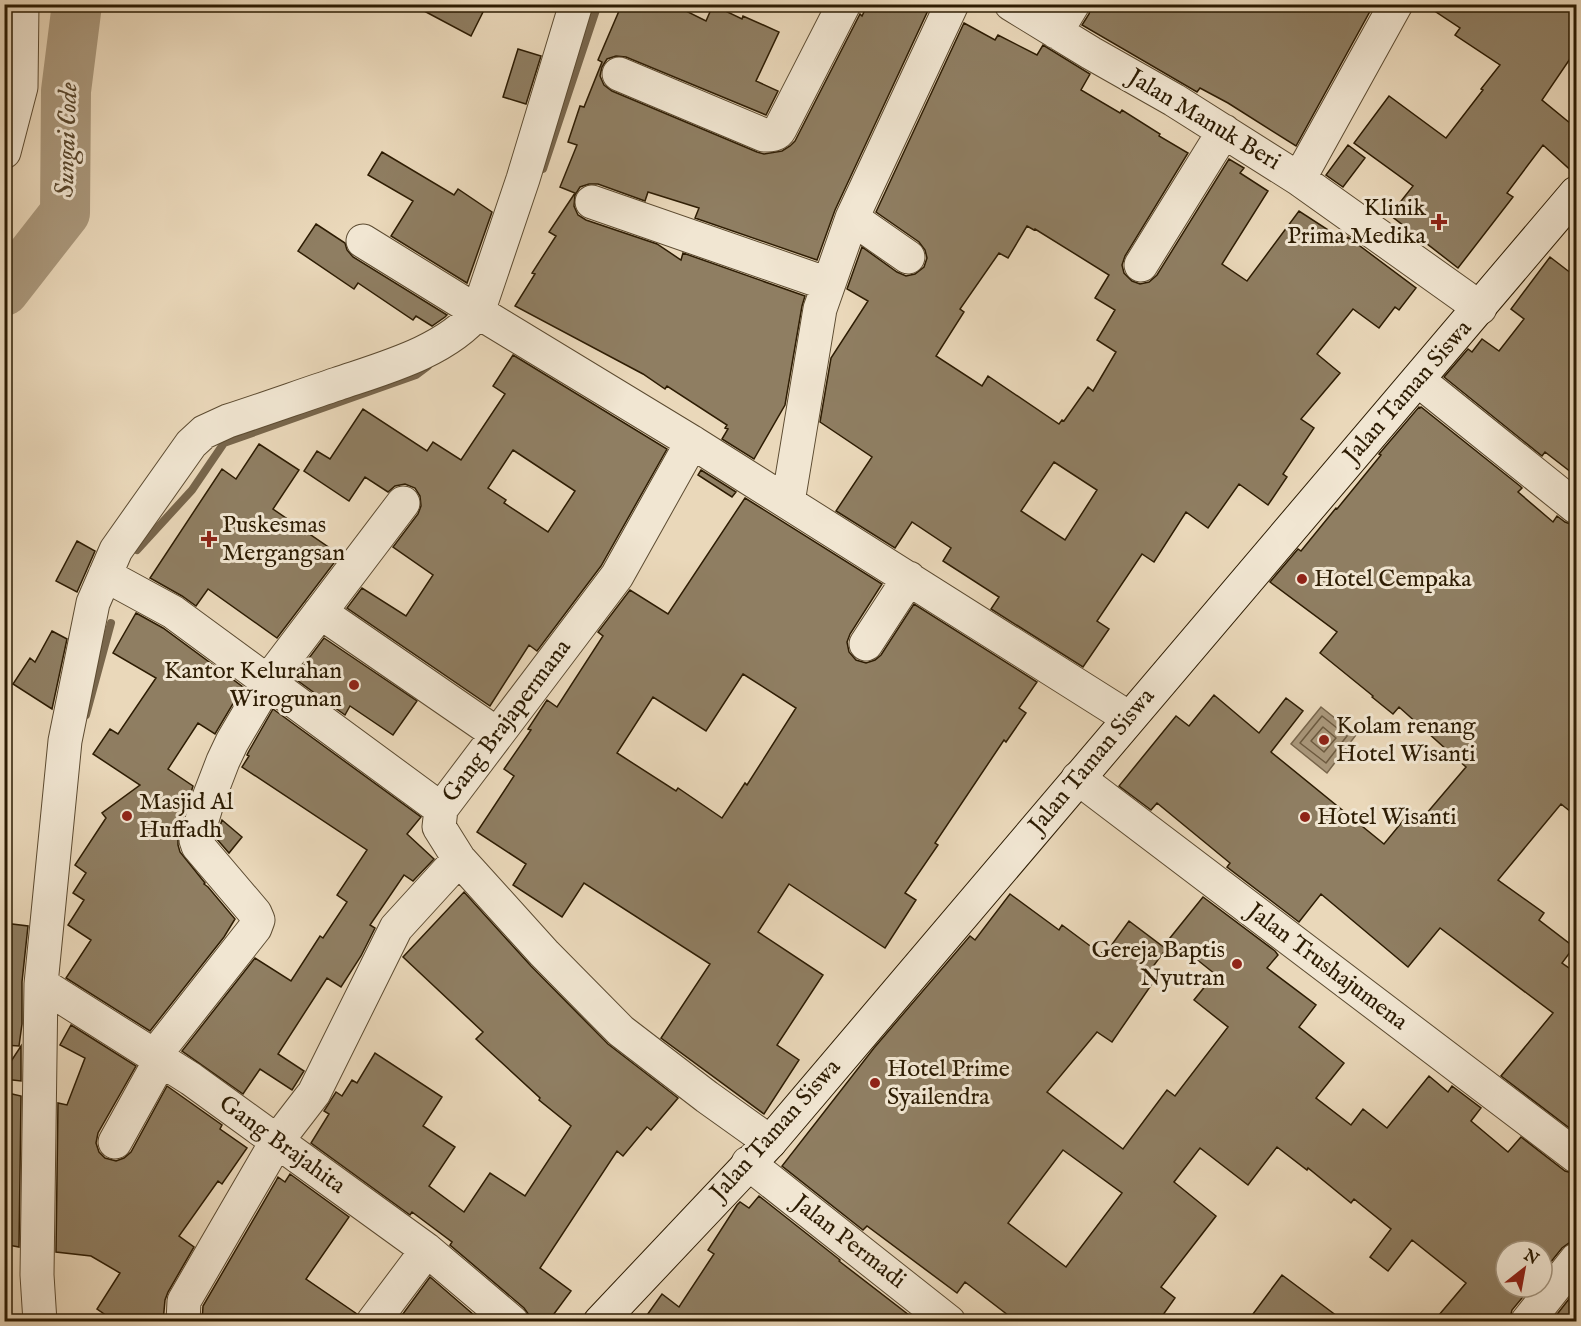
<svg xmlns="http://www.w3.org/2000/svg" width="1581" height="1326" font-family="'IM FELL English',serif">
<rect width="100%" height="100%" fill="#ead8ba"/>
<filter id="stains"><feTurbulence type="fractalNoise" baseFrequency=".00333" numOctaves="4"/><feColorMatrix values="0 0 0 0 .2 0 0 0 0 .09 0 0 0 0 .02 0 0 0 .5 -.17"/></filter>
<radialGradient id="worn" r=".72"><stop offset=".6" stop-color="#630" stop-opacity="0"/><stop offset="1" stop-color="#630" stop-opacity=".3"/></radialGradient>
<path fill="#aa987c" stroke="#78664c" stroke-width="1.5" d="M1321,707L1356,735L1327,773L1291,744Z"/>
<g fill="none" stroke-linecap="round" stroke-linejoin="round">
<path stroke="#6c5a40" stroke-width="1.5" d="M1322,716L1347,736L1326,763L1300,743Z
M1323,727L1336,738L1324,752L1311,741Z"/>
<path stroke="#78664c" stroke-width="8" d="M543,169L598,4
M137,550L192,490L224,443L416,375L428,366
M86,715L111,623"/>
<path stroke="#aa987c" stroke-width="50" d="M4,291L65,213L66,91L77,4"/>
</g>
<path fill="#8f7e62" stroke="#2d1c03" stroke-width="1.5" fill-rule="evenodd" d="M411,4H487L471,36Z
M622,4H672L706,21L713,5L742,19L743,16L779,32L756,81L778,91L766,115L626,57L616,56L607,59L602,67L600,76L604,85L612,91L757,152L764,154L782,151L790,146L795,141L860,14L862,16L868,4H931L835,210L817,260L695,218L699,208L648,192L645,201L598,184H589L580,187L575,195L574,206L578,215L586,220L657,244L681,260L683,253L805,296L802,306L785,405L754,459L722,439L728,429L725,428L727,425L667,386L665,389L643,374L515,306L535,274L532,273L556,236L549,232L575,193L560,187L577,145L568,142L580,106L584,107L602,62L598,60Z
M1092,4H1374L1296,146L1228,103L1200,88L1197,92L1082,25L1089,14Z
M1424,4H1576V50L1542,100L1576,128V175L1543,145L1507,193L1513,197L1458,268L1390,215L1413,186L1354,143L1389,96L1446,138L1483,90L1481,89L1500,65L1455,35L1460,28Z
M964,23L995,40L998,35L1037,55L1043,45L1090,74L1081,90L1120,113L1122,110L1160,134L1159,136L1188,153L1125,256L1122,265L1124,273L1132,281L1140,284L1149,282L1157,275L1229,159L1244,168L1240,173L1268,191L1222,264L1247,281L1299,211L1345,241L1348,237L1416,288L1399,310L1395,307L1379,328L1353,309L1317,354L1340,373L1301,419L1314,428L1283,474L1287,477L1268,505L1239,484L1208,528L1186,512L1154,562L1142,554L1097,621L1109,629L1083,667L991,609L999,597L943,561L951,548L912,522L895,548L836,511L872,457L820,422L831,358L868,301L847,289L862,247L897,272L906,276L915,274L924,267L927,258L925,250L919,242L876,212ZM1027,226L1034,230L1035,229L1109,275L1095,298L1115,310L1097,340L1116,352L1093,391L1088,387L1064,421L1062,420L1059,424L988,376L982,386L936,356L964,312L960,309L999,253L1008,258ZM1054,462L1097,490L1065,540L1021,511Z
M518,49L541,56L526,104L503,97Z
M1348,145L1365,158L1343,187L1326,175Z
M382,152L454,195L458,189L492,212L467,283L391,236L413,201L368,175Z
M316,224L345,243L347,250L353,257L447,315L445,317L432,326L416,316L413,320L358,283L354,289L298,251Z
M1550,257L1576,277V476L1545,452L1542,456L1444,377L1468,349L1472,352L1482,339L1499,351L1524,319L1511,309Z
M513,355L667,449L601,566L537,651L529,645L490,706L347,608L362,588L406,616L433,575L393,547L418,514L421,506L420,496L415,488L405,484L395,486L388,492L365,477L349,501L304,471L317,451L330,459L363,409L427,451L433,442L461,460L505,394L493,386ZM513,450L575,491L548,532L504,503L506,500L488,488Z
M1419,407L1420,408L1421,407L1520,486L1522,488L1518,492L1553,522L1557,516L1565,522L1573,525H1576V816L1561,804L1498,880L1544,913L1539,920L1574,947L1562,963L1576,973V1133L1501,1076L1553,1013L1440,928L1408,967L1321,894L1299,922L1227,867L1230,863L1157,803L1151,810L1119,786L1176,716L1189,726L1214,695L1259,733L1286,698L1303,711L1271,752L1384,844L1411,811L1421,820L1466,767L1399,707L1393,714L1372,697L1373,696L1320,653L1337,632L1270,582L1298,549L1301,551L1336,508L1337,509L1381,455L1379,454Z
M259,444L299,470L273,509L340,555L277,638L208,589L196,606L182,596L150,578L222,469L236,479Z
M701,470L736,492L732,497L698,475Z
M745,498L882,584L850,634L847,642L849,652L856,660L866,663L875,660L881,655L914,604L1037,682L1019,708L1026,713L1006,742L1004,740L935,843L938,845L905,893L916,900L885,948L789,884L758,932L823,975L777,1045L799,1060L764,1114L661,1038L710,964L584,883L562,917L513,885L526,864L477,832L514,776L504,769L531,730L528,729L547,700L557,707L603,636L598,632L630,590L668,614ZM743,674L796,708L747,785L745,783L722,818L678,788L676,791L617,753L653,697L706,731Z
M77,541L95,551L77,592L56,581Z
M136,613L163,628L243,687L215,734L198,723L168,769L193,786L178,835V845L180,852L205,883L204,884L208,887L235,919L224,937L150,1031L66,978L91,940L68,925L84,900L73,893L86,873L75,865L106,818L102,813L140,785L93,754L110,729L118,734L156,678L113,653Z
M52,631L67,639L52,709L13,684L30,658L35,662Z
M324,638L417,701L393,735L350,706L345,715L294,678Z
M273,709L421,817L407,834L434,859L413,881L404,875L370,925L375,928L361,956L341,987L327,978L278,1054L304,1071L292,1090L260,1069L243,1094L182,1051L255,958L291,981L320,936L323,938L347,902L337,895L367,850L242,767L249,756L247,755L249,751Z
M222,820L242,837L229,853L216,838Z
M464,892L531,966L608,1044L678,1098L651,1130L647,1127L623,1156L617,1151L540,1268L571,1291L548,1322H530L529,1315L524,1308L450,1245L452,1242L412,1212L410,1215L311,1143L329,1114L324,1111L336,1092L342,1096L352,1080L357,1083L375,1053L442,1097L423,1126L455,1147L429,1186L464,1212L490,1173L525,1196L571,1126L539,1100L540,1098L476,1039L483,1032L403,957Z
M1010,894L1059,930L1062,925L1101,954L1105,948L1108,950L1129,921L1166,949L1146,976L1154,981L1112,1042L1097,1032L1047,1092L1123,1149L1167,1090L1175,1096L1228,1027L1194,1000L1215,974L1170,938L1203,897L1275,951L1278,955L1267,968L1316,1005L1299,1027L1344,1063L1316,1098L1351,1125L1363,1109L1387,1128L1429,1076L1448,1092L1452,1086L1481,1108L1471,1121L1508,1152L1521,1137L1565,1171L1576,1174V1242L1569,1243L1562,1248L1542,1273V1251H1506V1287H1531L1512,1310L1509,1322H1433L1466,1283L1412,1240L1388,1271L1370,1257L1391,1229L1354,1199L1351,1203L1308,1168L1307,1170L1277,1147L1248,1185L1200,1148L1174,1182L1216,1216L1161,1287L1175,1298L1158,1322H1017L965,1282L957,1293L867,1226L863,1230L782,1166L874,1048L970,936L975,940ZM1063,1150L1122,1193L1066,1267L1008,1223Z
M4,923L28,926L22,982V1024L19,1046L4,1045Z
M71,1025L136,1066L98,1133L96,1143L99,1152L105,1158L116,1161L124,1158L131,1152L167,1086L222,1125L220,1129L247,1148L222,1184L218,1181L179,1236L194,1247L168,1292L165,1300L163,1322H116L97,1309L120,1273L91,1256L56,1252L58,1103L67,1105L85,1058L60,1045Z
M21,1046V1081L4,1079V1072Z
M8,1093L21,1096L19,1247L8,1245L9,1239H4V1119Z
M290,1174L349,1217L306,1279L357,1314L355,1322H202L203,1306L276,1181L278,1177L285,1182Z
M759,1196L840,1260L839,1261L918,1322H642L662,1294L679,1307L714,1254L708,1250L737,1205L740,1202L749,1208Z
M1282,1275L1345,1322H1247Z
M430,1277L482,1322H397Z
M1576,1290V1322H1551Z"/>
<g fill="none" stroke-linecap="round" stroke-linejoin="round">
<defs>
<path id="street" d="M1011,4L1091,53L1174,100L1299,179L1480,308
M1056,32L1073,4
M619,74L764,135C771,135 777,135 780,129L844,4
M4,152L21,87L22,4
M1299,179L1396,4
M592,202L828,284
M852,218L908,257
M363,241L478,312L692,442L1129,718
M1141,265L1224,131
M1418,380L1576,507
M692,442L617,576L441,809L439,827L459,859L544,953L621,1031L707,1097L770,1142
M788,502L820,309L852,218L952,4
M105,575L173,612L441,809
M320,612L497,734
M866,644L909,578
M1078,778L1576,1156
M41,984L191,1079L427,1250L512,1322
M155,1055L255,928L258,920L255,913L198,846L196,840L208,800L223,761L232,742L268,681L403,503
M115,1142L161,1059
M748,1163L949,1322
M40,1322L37,1275L41,984L65,741L93,603L116,550L191,444L204,432L228,421C265,409 301,396 337,384C384,368 445,352 478,312L523,179L576,4
M183,1322L184,1301L277,1141L314,1093L396,928L459,859
M373,1322L427,1250
M1527,1322L1576,1260"/>
<path id="secondary" d="M600,1322L770,1142L1576,193"/>
</defs>
<use href="#street" stroke="#5c4b31" stroke-width="35"/>
<use href="#secondary" stroke="#2d1c03" stroke-width="35"/>
<use href="#street" stroke="#f1e6d2" stroke-width="33"/>
<use href="#secondary" stroke="#f1e6d2" stroke-width="33"/>
</g>
<g fill="#8f2418" stroke="#f1e6d2" stroke-width="2">
<path d="M1436 213h6v6h6v6h-6v6h-6v-6h-6v-6h6z"/>
<path d="M206 530h6v6h6v6h-6v6h-6v-6h-6v-6h6z"/>
<circle cx="1302" cy="579" r="6"/>
<circle cx="354" cy="685" r="6"/>
<circle cx="1324" cy="740" r="6"/>
<circle cx="127" cy="816" r="6"/>
<circle cx="1305" cy="817" r="6"/>
<circle cx="1237" cy="964" r="6"/>
<circle cx="875" cy="1083" r="6"/>
</g>
<g text-anchor="middle" dominant-baseline="central" stroke-width="6" stroke-linejoin="round" paint-order="stroke">
<g font-size="24" fill="#2d1c03" stroke="#f1e6d2">
<text transform="translate(1204 120) rotate(31)">Jalan Manuk Beri</text>
<text transform="translate(1408 392) rotate(-49)">Jalan Taman Siswa</text>
<text transform="translate(507 721) rotate(-53)">Gang Brajapermana</text>
<text transform="translate(1092 761) rotate(-50)">Jalan Taman Siswa</text>
<text transform="translate(1327 967) rotate(37)">Jalan Trushajumena</text>
<text transform="translate(776 1130) rotate(-48)">Jalan Taman Siswa</text>
<text transform="translate(282 1145) rotate(36)">Gang Brajahita</text>
<text transform="translate(849 1242) rotate(38)">Jalan Permadi</text>
</g>
<g font-size="24" fill="#2d1c03" stroke="#f1e6d2" text-anchor="start">
<text x="1426" y="208" text-anchor="end">Klinik<tspan x="1426" dy="28">Prima Medika</tspan></text>
<text x="222" y="525">Puskesmas<tspan x="222" dy="28">Mergangsan</tspan></text>
<text x="1314" y="579">Hotel Cempaka</text>
<text x="342" y="671" text-anchor="end">Kantor Kelurahan<tspan x="342" dy="28">Wirogunan</tspan></text>
<text x="1336" y="726">Kolam renang<tspan x="1336" dy="28">Hotel Wisanti</tspan></text>
<text x="139" y="802">Masjid Al<tspan x="139" dy="28">Huffadh</tspan></text>
<text x="1317" y="817">Hotel Wisanti</text>
<text x="1225" y="950" text-anchor="end">Gereja Baptis<tspan x="1225" dy="28">Nyutran</tspan></text>
<text x="887" y="1069">Hotel Prime<tspan x="887" dy="28">Syailendra</tspan></text>
</g>
<g font-size="26" font-style="italic" fill="#59472d" stroke="#f1e6d2">
<text transform="translate(67 140) rotate(-88)">Sungai Code</text>
</g>
</g>
<rect width="1581" height="1326" fill="none" stroke="#ead8ba" stroke-width="24"/>
<rect x="6" y="6" width="1569" height="1314" fill="none" stroke="#2d1c03" stroke-width="3"/>
<rect x="12" y="12" width="1557" height="1302" fill="none" stroke="#2d1c03" stroke-width="1.5"/>
<g transform="translate(1524 1269) rotate(31)"><circle r="28" fill="#f1e6d2" stroke="#a3957f" stroke-width="1.5"/>
<path d="M0-4.5L10 22L0 15L-10 22Z" fill="#8f2418"/>
<text y="-9" font-size="16" font-weight="bold" text-anchor="middle" fill="#2d1c03">N</text>
</g>
<rect width="100%" height="100%" filter="url(#stains)"/>
<rect width="100%" height="100%" fill="url(#worn)"/>
</svg>
